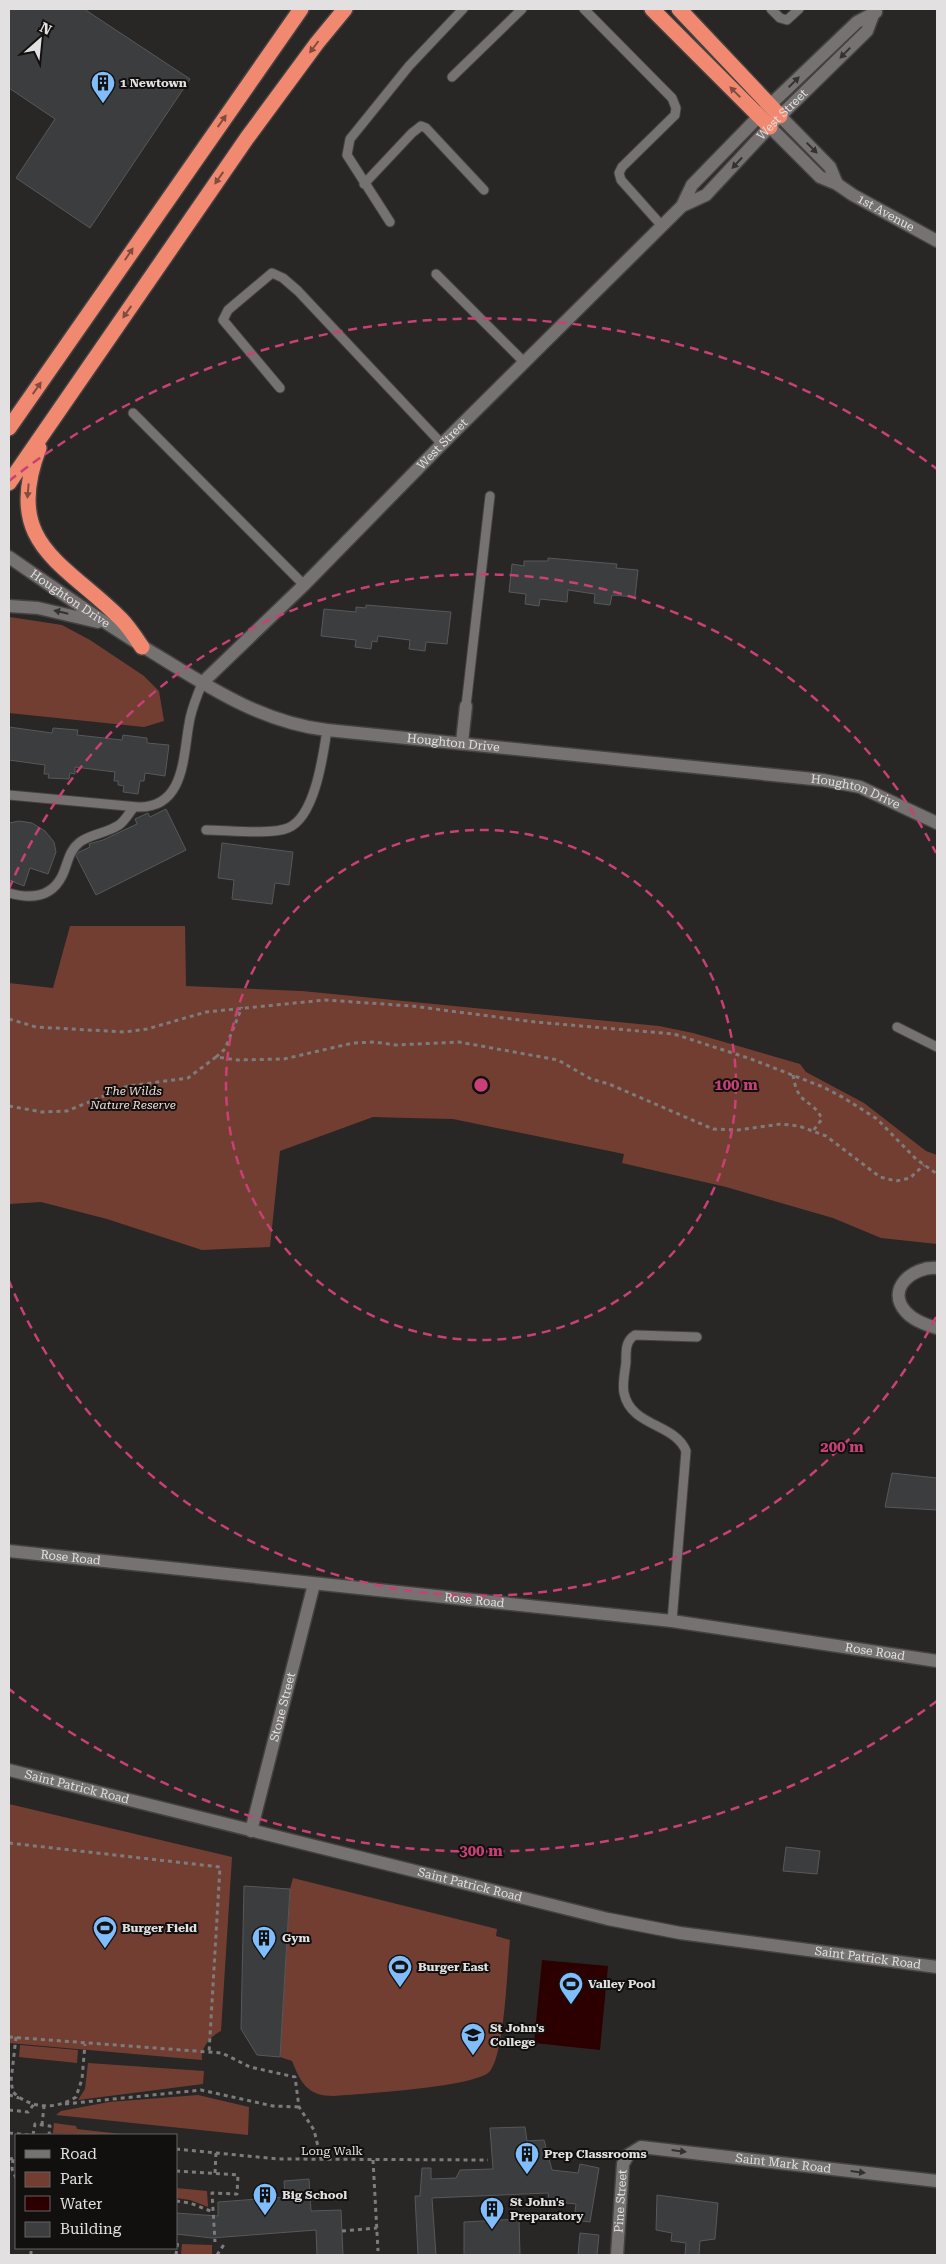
<svg xmlns="http://www.w3.org/2000/svg" width="946" height="2264" font-family="'Roboto Serif',serif">
<rect width="100%" height="100%" fill="#292626"/>
<path fill="#733e32" d="M10,617L62,625L90,640L144,676L159,691L164,721L144,727L9,713Z
M70,926H185L186,986L302,991L659,1026L693,1033L800,1064L806,1072L864,1103L926,1151L937,1155V1244L881,1238L833,1218L726,1187L622,1163L624,1154L453,1119L409,1118L373,1117L280,1151L270,1247L202,1250L107,1219L41,1202L9,1204V983L53,988Z
M9,1804L232,1857L221,2031C211,2036 200,2048 202,2060L9,2043Z
M293,1878L497,1929L496,1936L510,1940C507,1969 505,2051 490,2071C479,2087 358,2094 334,2096C307,2096 301,2083 292,2061L280,2057L290,1889Z
M20,2045L78,2050L77,2063L19,2057Z
M88,2063L204,2071L203,2084L78,2100L85,2089Z
M198,2095L249,2107L248,2135L56,2115L61,2111L109,2102Z
M54,2123L76,2126L77,2129L130,2135L53,2133Z
M176,2188L207,2191L208,2207L190,2200L176,2198Z
M182,2244L212,2245V2255H181Z"/>
<path fill="#2d0000" d="M542,1960L608,1966L600,2050L534,2043Z"/>
<path fill="#3b3d3f" stroke="#56585a" d="M9,9H84L190,79L90,228L16,178L55,119L9,88Z
M548,558L617,564L616,568L638,570L635,597L612,595L610,605L594,603L595,594L568,590L567,602L540,599L539,606L525,604L526,594L509,592L512,564L524,566V561H548Z
M366,605L451,612L447,644L426,642L425,651L409,649L410,640L378,636L377,642L372,641L371,649L355,647L356,640L321,636L324,609L356,612V607L366,608Z
M9,727L52,733L53,728L78,730L77,735L122,740L123,735L147,738V743L169,745L165,776L145,773L144,781H140L138,794L123,792L124,786L118,785V781H114L115,772L75,767V774L70,773L69,779L48,778L49,774H44L45,765L9,760Z
M166,809L186,850L96,895L76,856L79,852L90,847L89,844L103,840L137,824L135,819L148,813L150,817Z
M19,821L32,823L45,831L54,842L56,852L48,874L30,868L24,886L9,880V823Z
M222,843L293,852L289,885L275,883L272,904L232,899L234,880L218,878Z
M892,1473L937,1478V1510L885,1507Z
M786,1847L820,1851L817,1874L783,1871Z
M244,1886L290,1889L280,2057L257,2055L241,2029Z
M525,2127L527,2141L544,2140L552,2170L578,2173L580,2164L599,2168L590,2222L574,2220L576,2204L549,2201L548,2193L432,2198L436,2255H418L415,2196H420L422,2168H431V2179L456,2178L460,2170L493,2169L490,2128Z
M309,2179L311,2211L341,2210L343,2255H317L316,2230L212,2238L176,2234V2213L218,2216V2202L285,2197L284,2181Z
M657,2195L718,2203L715,2239L700,2241L699,2255H685L686,2243L671,2241L672,2233L656,2230Z
M519,2219L520,2255H464V2222Z
M580,2233L599,2235L597,2255H578Z"/>
<g fill="none" stroke-linecap="round" stroke-linejoin="round">
<defs>
<path id="lane" d="M584,9L672,98L676,108L675,115L622,167L619,173L621,180L662,226
M771,9L780,18L787,20L799,9
M452,77L522,9
M364,184L412,133L421,126L426,128L484,190
M390,222L347,155L350,139L409,66L463,9
M436,274L525,363
M280,388L223,320L228,310L272,273L283,278L298,291L442,444
M133,413L304,585
M466,706L490,496
M9,795L138,807C185,808 183,756 189,724C191,709 197,697 202,683
M206,830C226,830 271,835 288,828C315,817 323,756 327,730
M9,893C30,899 51,898 62,876C68,864 68,851 80,842C91,834 107,833 119,825C125,821 129,813 134,807
M897,1027L937,1047
M672,1621L686,1451C675,1423 631,1427 624,1393C622,1384 625,1372 626,1362C626,1352 625,1341 635,1335L697,1337"/>
<g id="street">
<path d="M462,742L466,706"/>
<path d="M937,1268C913,1266 885,1289 906,1312C914,1321 926,1325 937,1328"/>
<path id="s1" d="M9,1551L672,1621L937,1661"/>
<path id="s2" d="M9,1770L608,1919L680,1933L937,1967"/>
<path id="s3" d="M251,1831L314,1584"/>
<path id="s4" d="M617,2255L623,2164L628,2155L641,2147L937,2181"/>
</g>
<g id="secondary">
<path d="M780,116L830,167L837,184"/>
<path id="s5" d="M770,127L820,177L837,184L853,195L937,241"/>
<path d="M682,206L692,185L770,105L857,22L876,12"/>
<path id="s6" d="M9,557C61,593 113,629 168,662C218,693 267,723 327,730L823,780L860,787L937,823"/>
<path d="M9,606L38,608L98,622"/>
<path id="s7" d="M202,683L304,585L442,444L682,206L706,195L775,121L867,31L873,15"/>
</g>
<path id="highway" d="M652,9L770,127
M679,9L780,116
M9,428L301,9
M39,448C2,544 64,562 121,619C129,627 136,638 142,647
M9,483L247,138L317,43L345,9"/>
</defs>
<use href="#lane" stroke="#444141" stroke-width="11"/>
<use href="#street" stroke="#444141" stroke-width="15"/>
<use href="#secondary" stroke="#444141" stroke-width="15"/>
<use href="#highway" stroke="#444141" stroke-width="18"/>
<path stroke="#7d7b7b" stroke-width="3" stroke-dasharray="4 4" stroke-linecap="butt" d="M9,1019L36,1027L125,1032L147,1029L206,1012L325,1000L412,1006L535,1022L674,1034L751,1059L823,1087L844,1098L877,1119L916,1159L937,1174
M216,1057L225,1049L242,1007
M793,1075C798,1108 812,1097 822,1119L813,1131
M9,1106L42,1112L67,1111L128,1086L188,1078L216,1057L238,1060L284,1059L353,1043L374,1042L396,1045L459,1042L558,1060L591,1079L609,1084L713,1129L738,1130L781,1124L799,1126L826,1136L880,1177L896,1181L910,1178L924,1165
M9,1843L220,1867L209,2053
M9,2037L222,2053L250,2067L295,2077L299,2107L314,2130L321,2159
M16,2037L11,2081L13,2092C30,2109 56,2110 76,2097L82,2079L85,2044
M9,2095L19,2098
M65,2104L201,2090L273,2106L299,2107
M9,2110L28,2112L34,2104
M42,2125L44,2106
M9,2133L30,2135
M33,2135L35,2124L50,2126L49,2135
M176,2149L278,2159L488,2160
M9,2159L16,2158
M13,2159L12,2169L16,2178
M373,2160L378,2251
M176,2171L238,2175L237,2194L212,2193L215,2242
M215,2173L216,2153
M176,2201L190,2203L213,2212
M342,2231L377,2228
M31,2255V2248
M176,2255L178,2240
M217,2255L225,2243"/>
<use href="#lane" stroke="#757271" stroke-width="9"/>
<use href="#street" stroke="#757271" stroke-width="12"/>
<use href="#secondary" stroke="#757271" stroke-width="12"/>
<use href="#highway" stroke="#f18971" stroke-width="15"/>
</g>
<defs><path id="oneway-solid" d="M-6-.8H1V-3.2L6.5 0L1 3.2V.8H-6Z" transform="scale(1.25)"/></defs>
<g fill="#814c40">
<use href="#oneway-solid" transform="translate(314 47) rotate(127)"/>
<use href="#oneway-solid" transform="translate(735 92) rotate(-135)"/>
<use href="#oneway-solid" transform="translate(222 121) rotate(-55)"/>
<use href="#oneway-solid" transform="translate(219 178) rotate(125)"/>
<use href="#oneway-solid" transform="translate(129 254) rotate(-56)"/>
<use href="#oneway-solid" transform="translate(127 312) rotate(125)"/>
<use href="#oneway-solid" transform="translate(37 388) rotate(-55)"/>
<use href="#oneway-solid" transform="translate(28 491) rotate(95)"/>
</g>
<g fill="#343231">
<use href="#oneway-solid" transform="translate(845 53) rotate(134)"/>
<use href="#oneway-solid" transform="translate(794 82) rotate(-44)"/>
<use href="#oneway-solid" transform="translate(812 148) rotate(45)"/>
<use href="#oneway-solid" transform="translate(737 163) rotate(133)"/>
<use href="#oneway-solid" transform="translate(61 612) rotate(-167)"/>
<use href="#oneway-solid" transform="translate(679 2151) rotate(7)"/>
<use href="#oneway-solid" transform="translate(858 2172) rotate(7)"/>
</g>
<g fill="none" stroke="#c84076" stroke-width="2.5" stroke-dasharray="9 6">
<circle cx="481" cy="1085" r="255"/>
<path d="M936 1317A511 511 0 0 1 9 1281M9 889A511 511 0 0 1 936 853"/>
<path d="M937 1701A766 766 0 0 1 9 1689M9 481A766 766 0 0 1 937 469"/>
</g>
<defs>
<symbol id="building-pin" viewBox="-11 -11 22 30"><path d="M0 17L-7.5 6A9.5 9.5 0 1 1 7.5 6Z" fill="#81bdfa" stroke="#11100f"/><path d="M-4-6H4V6H1V3H-1V6H-4ZM-2.5-4.3h1.7v1.8h-1.7ZM.8-4.3h1.7v1.8H.8ZM-2.5-1h1.7V.8h-1.7ZM.8-1h1.7V.8H.8Z" fill="#111"/></symbol>
<symbol id="stadium-pin" viewBox="-11 -11 22 30"><path d="M0 17L-7.5 6A9.5 9.5 0 1 1 7.5 6Z" fill="#81bdfa" stroke="#11100f"/><path d="M0-5a6.5 5 0 1 0 0 10a6.5 5 0 1 0 0-10ZM-3.5-1.8h7v3.6h-7Z" fill="#111"/></symbol>
<symbol id="school-pin" viewBox="-11 -11 22 30"><path d="M0 17L-7.5 6A9.5 9.5 0 1 1 7.5 6Z" fill="#81bdfa" stroke="#11100f"/><path d="M0-5L7-2L0 1L-7-2ZM-4 1L0 2.5L4 1V4Q0 6-4 4Z" fill="#111"/></symbol>
</defs>
<g fill-rule="evenodd">
<use href="#building-pin" x="89" y="69" width="28" height="38"/>
<use href="#stadium-pin" x="91" y="1914" width="28" height="38"/>
<use href="#building-pin" x="250" y="1924" width="28" height="38"/>
<use href="#stadium-pin" x="386" y="1953" width="28" height="38"/>
<use href="#stadium-pin" x="557" y="1970" width="28" height="38"/>
<use href="#school-pin" x="459" y="2021" width="28" height="38"/>
<use href="#building-pin" x="513" y="2140" width="28" height="38"/>
<use href="#building-pin" x="251" y="2181" width="28" height="38"/>
<use href="#building-pin" x="478" y="2195" width="28" height="38"/>
</g>
<g text-anchor="middle" dominant-baseline="central" stroke-width="4" stroke-linejoin="round" paint-order="stroke">
<g font-size="12" font-weight="bold" fill="#e2e0e0" stroke="#11100f" text-anchor="start">
<text x="120" y="83">1 Newtown</text>
<text x="122" y="1928">Burger Field</text>
<text x="282" y="1938">Gym</text>
<text x="418" y="1967">Burger East</text>
<text x="588" y="1984">Valley Pool</text>
<text x="490" y="2028">St John's<tspan x="490" dy="14">College</tspan></text>
<text x="544" y="2154">Prep Classrooms</text>
<text x="282" y="2195">Big School</text>
<text x="510" y="2202">St John's<tspan x="510" dy="14">Preparatory</tspan></text>
</g>
<g font-size="12" fill="#e2e0e0" stroke="#11100f">
<text stroke="none"><textPath href="#s7" startOffset="814">West Street</textPath></text>
<text stroke="none"><textPath href="#s5" startOffset="146">1st Avenue</textPath></text>
<text stroke="none"><textPath href="#s7" startOffset="339">West Street</textPath></text>
<text stroke="none"><textPath href="#s6" startOffset="74">Houghton Drive</textPath></text>
<text stroke="none"><textPath href="#s6" startOffset="492">Houghton Drive</textPath></text>
<text stroke="none"><textPath href="#s6" startOffset="898">Houghton Drive</textPath></text>
<text stroke="none"><textPath href="#s1" startOffset="62">Rose Road</textPath></text>
<text stroke="none"><textPath href="#s1" startOffset="468">Rose Road</textPath></text>
<text stroke="none"><textPath href="#s1" startOffset="872">Rose Road</textPath></text>
<text stroke="none"><textPath href="#s3" startOffset="128">Stone Street</textPath></text>
<text stroke="none"><textPath href="#s2" startOffset="70">Saint Patrick Road</textPath></text>
<text stroke="none"><textPath href="#s2" startOffset="475">Saint Patrick Road</textPath></text>
<text stroke="none"><textPath href="#s2" startOffset="880">Saint Patrick Road</textPath></text>
<text x="332" y="2151">Long Walk</text>
<text stroke="none"><textPath href="#s4" startOffset="260">Saint Mark Road</textPath></text>
<text stroke="none"><textPath href="#s4" startOffset="54">Pine Street</textPath></text>
</g>
<g font-size="12" font-style="italic" fill="#f2dcd7" stroke="#11100f">
<text x="133" y="1091">The Wilds<tspan x="133" dy="14">Nature Reserve</tspan></text>
</g>
</g>
<circle cx="481" cy="1085" r="8" fill="#c84076" stroke="#11100f" stroke-width="2.5"/>
<g font-size="15" text-anchor="middle" font-weight="bold" fill="#c84076" stroke="#11100f" stroke-width="4" stroke-linejoin="round" paint-order="stroke">
<text x="736" y="1090">100 m</text>
<text x="842" y="1452">200 m</text>
<text x="481" y="1856">300 m</text>
</g>
<rect width="946" height="2264" fill="none" stroke="#e2e0e0" stroke-width="20"/>
<rect x="15" y="2134" width="162" height="115" fill="#11100f" stroke="#656363"/>
<rect x="25" y="2150" width="25" height="8" fill="#757271" stroke="#656363"/>
<text x="60" y="2159" font-size="15" fill="#e2e0e0">Road</text>
<rect x="25" y="2172" width="25" height="15" fill="#733e32" stroke="#656363"/>
<text x="60" y="2184" font-size="15" fill="#e2e0e0">Park</text>
<rect x="25" y="2196" width="25" height="15" fill="#2d0000" stroke="#656363"/>
<text x="60" y="2209" font-size="15" fill="#e2e0e0">Water</text>
<rect x="25" y="2222" width="25" height="15" fill="#3b3d3f" stroke="#656363"/>
<text x="60" y="2234" font-size="15" fill="#e2e0e0">Building</text>
<g transform="translate(40 40) rotate(27)" stroke="#11100f" stroke-width="4" paint-order="stroke">
<path d="M0-4L9 19L0 12L-9 19Z" fill="#e2e0e0"/>
<text y="-8" font-size="14" font-weight="bold" text-anchor="middle" fill="#e2e0e0">N</text>
</g>
</svg>
